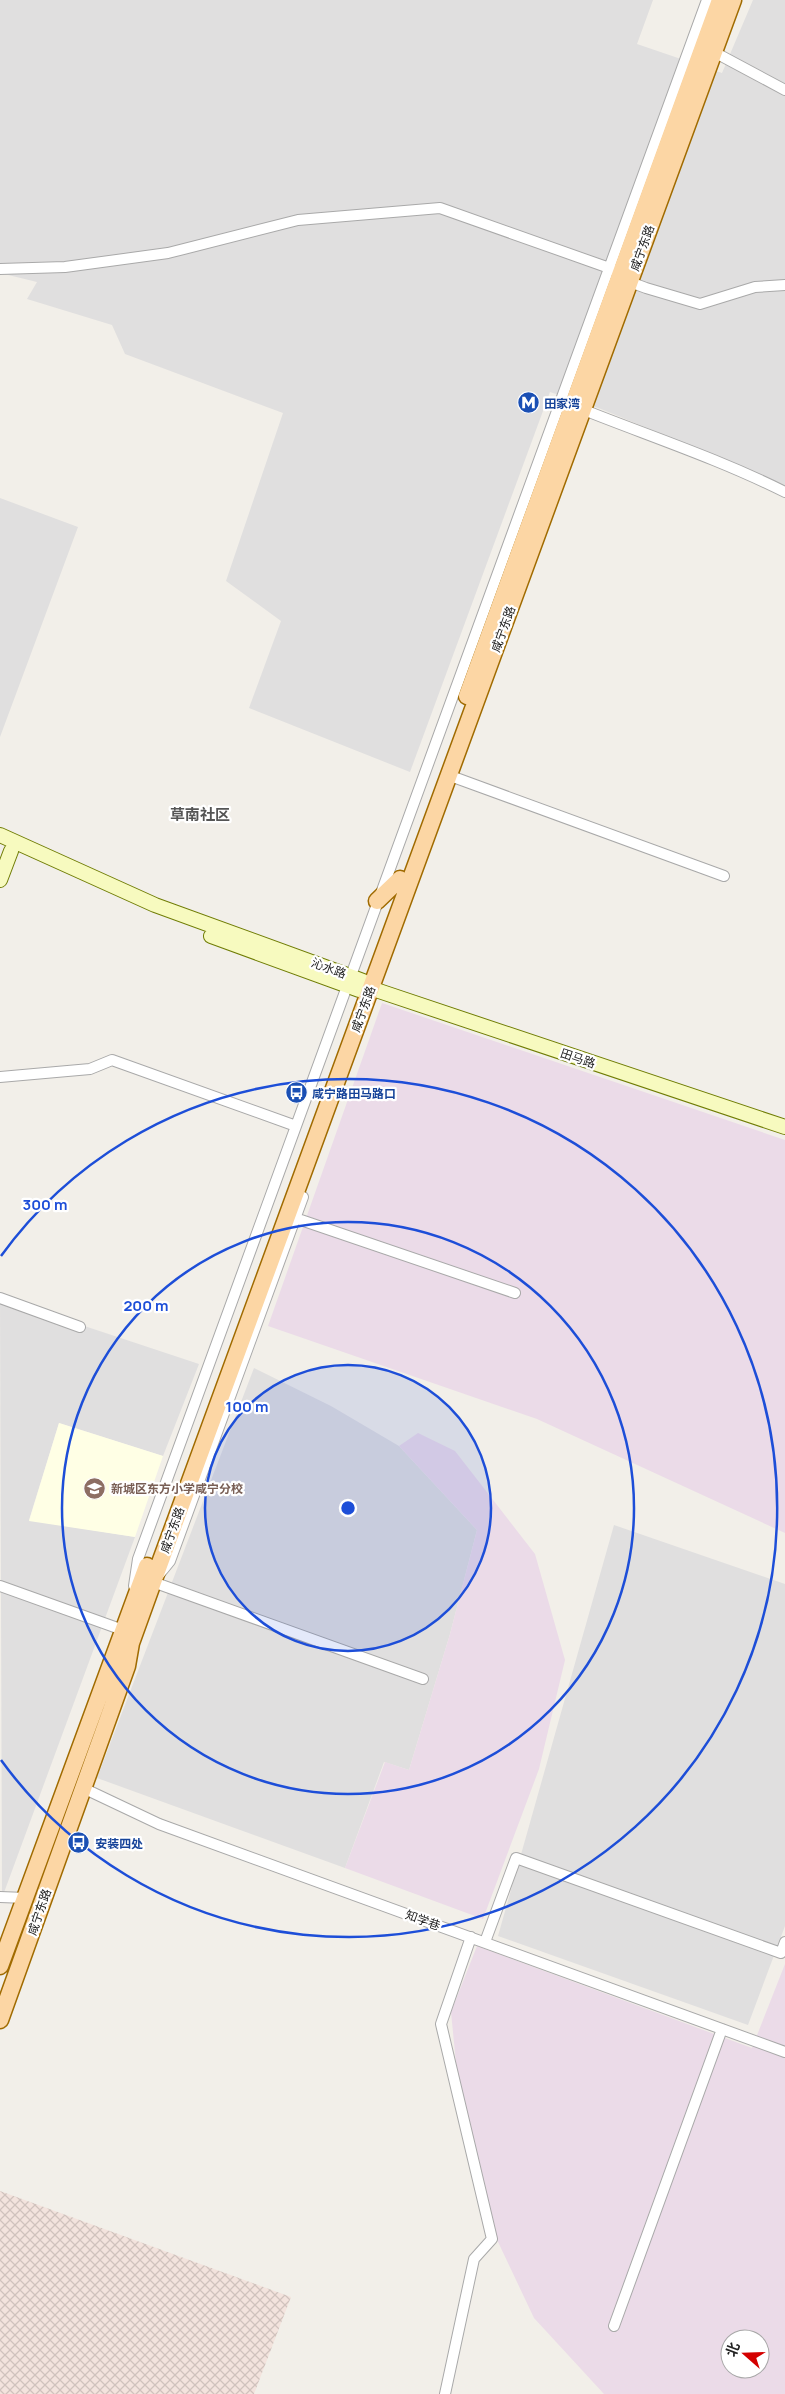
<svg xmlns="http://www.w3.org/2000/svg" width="785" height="2394" font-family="Manrope,'Noto Sans SC',sans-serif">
<defs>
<pattern id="military-cross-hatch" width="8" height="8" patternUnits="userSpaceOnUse" patternTransform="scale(1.25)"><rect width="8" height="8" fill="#f3e3dd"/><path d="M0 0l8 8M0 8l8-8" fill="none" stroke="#d0c2bd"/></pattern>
</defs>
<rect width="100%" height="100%" fill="#f2efe9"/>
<path fill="#e0dfdf" d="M0,0H653L637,44L722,73L753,0H785V485L601,409L550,392L410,772L249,708L281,621L226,581L283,413L125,354L112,325L27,299L37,282L0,273Z
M0,498L78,527L0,737Z
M0,1298L199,1364L163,1456L59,1423L29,1520L135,1537L2,1898Z
M254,1368L331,1406L399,1446L477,1530L450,1634L409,1770L384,1762L345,1868L97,1778Z
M614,1525L785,1584V1926L748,2025L498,1936Z"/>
<path fill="#ebdbe8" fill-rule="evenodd" d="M382,1003L785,1140V1533L537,1419L268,1326Z
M418,1433L455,1451L535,1554L565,1660L539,1769L483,1919L345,1868L385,1762L409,1770L450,1634L477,1530L399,1446Z
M477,1946L752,2048L785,1964V2394H604L534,2318L491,2227L459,2093L451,2012ZM730,2339H760V2369H730Z"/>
<path fill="#ffffe5" d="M59,1423L163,1456L135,1537L29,1521Z"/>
<path fill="url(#military-cross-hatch)" d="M0,2191L291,2297L254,2394H0Z"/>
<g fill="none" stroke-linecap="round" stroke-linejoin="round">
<defs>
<path id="street" d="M714,52L785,90
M0,269L65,267L168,253L298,220L440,208L615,270
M626,278L630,282L646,288L700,304L755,287L785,285
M584,410C652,437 719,459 785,492
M456,778L724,876
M0,1077L90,1069L112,1060L296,1126
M303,1197L170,1561L153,1582L423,1679
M295,1218L515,1293
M0,1298L80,1327
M0,1586L123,1630
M134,1586L138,1559L707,0
M83,1788L159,1824L785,2052
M0,1897L26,1898
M485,1942L516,1858L781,1953L785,1942
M614,2326L722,2029
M445,2394L474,2259L492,2239L441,2024L471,1937"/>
<path id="secondary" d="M0,835L155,905L350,976L363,981L370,988L785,1127
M0,880L11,851
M211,936L359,990L370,988"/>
<path id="primary" d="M467,696L720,0
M377,901L400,879
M0,1966L147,1566
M0,2020L127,1666L131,1643L153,1582L733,0"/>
</defs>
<use href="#street" stroke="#a9a9a9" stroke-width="12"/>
<use href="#secondary" stroke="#707d05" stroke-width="16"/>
<use href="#primary" stroke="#a06b00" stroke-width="19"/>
<use href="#street" stroke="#fff" stroke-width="10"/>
<use href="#secondary" stroke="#f7fabf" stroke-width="14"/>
<use href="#primary" stroke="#fcd6a4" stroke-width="16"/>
</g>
<circle cx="348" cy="1508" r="143" fill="#1d4ed8" fill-opacity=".12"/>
<g fill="none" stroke="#1d4ed8" stroke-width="2.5">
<circle cx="348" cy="1508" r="143"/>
<circle cx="348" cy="1508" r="286"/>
<path d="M1 1256A429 429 0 1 1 1 1760"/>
</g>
<defs>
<symbol id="metro-disc" viewBox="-11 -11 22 22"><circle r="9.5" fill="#1a4fb4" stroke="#fff"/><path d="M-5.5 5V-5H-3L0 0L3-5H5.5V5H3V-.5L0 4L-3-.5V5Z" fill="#fff"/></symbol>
<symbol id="bus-disc" viewBox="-11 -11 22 22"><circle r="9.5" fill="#1a4fb4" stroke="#fff"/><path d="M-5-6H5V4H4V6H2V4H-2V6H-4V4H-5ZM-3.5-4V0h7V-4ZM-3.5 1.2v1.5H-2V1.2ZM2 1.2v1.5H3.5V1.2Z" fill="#fff"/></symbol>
<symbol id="school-disc" viewBox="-11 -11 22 22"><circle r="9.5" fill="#8d6e63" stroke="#fff"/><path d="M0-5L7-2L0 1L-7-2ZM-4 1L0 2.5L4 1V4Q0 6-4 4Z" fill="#fff"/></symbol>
</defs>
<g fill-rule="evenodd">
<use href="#metro-disc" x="516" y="390" width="25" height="25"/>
<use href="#bus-disc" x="284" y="1080" width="25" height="25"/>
<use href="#school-disc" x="82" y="1476" width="25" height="25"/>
<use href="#bus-disc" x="66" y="1830" width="25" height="25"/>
</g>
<g text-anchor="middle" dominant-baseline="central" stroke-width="4.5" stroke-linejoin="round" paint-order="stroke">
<g font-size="12" fill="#222" stroke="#fff">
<text transform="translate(642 248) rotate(-70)">咸宁东路</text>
<text transform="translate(503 629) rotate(-70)">咸宁东路</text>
<text transform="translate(329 968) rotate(20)">沁水路</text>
<text transform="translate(363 1009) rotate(-70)">咸宁东路</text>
<text transform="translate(578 1058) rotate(19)">田马路</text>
<text transform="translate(172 1530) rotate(-70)">咸宁东路</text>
<text transform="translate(39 1912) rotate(-71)">咸宁东路</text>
<text transform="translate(423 1920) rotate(20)">知学巷</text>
</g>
<g font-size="12" font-weight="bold" fill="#164399" stroke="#fff" text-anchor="start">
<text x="544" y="403">田家湾</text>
<text x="312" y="1093">咸宁路田马路口</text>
<text x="95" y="1843">安装四处</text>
</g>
<g font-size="12" font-weight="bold" fill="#785e54" stroke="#fff" text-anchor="start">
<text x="111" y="1488">新城区东方小学咸宁分校</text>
</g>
<g font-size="15" font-weight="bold" fill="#555" stroke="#fff">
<text x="200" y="814">草南社区</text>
</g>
</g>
<circle cx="348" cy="1508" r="8" fill="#1d4ed8" stroke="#fff" stroke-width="2.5"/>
<g font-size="15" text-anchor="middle" font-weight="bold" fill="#1d4ed8" stroke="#fff" stroke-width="4.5" stroke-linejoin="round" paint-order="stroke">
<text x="45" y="1210">300 m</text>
<text x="146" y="1311">200 m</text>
<text x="247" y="1412">100 m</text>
</g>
<g transform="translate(745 2354) rotate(290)"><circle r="24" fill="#ffffff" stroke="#a7a7a7"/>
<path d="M0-4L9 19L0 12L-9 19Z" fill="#d40000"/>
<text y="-8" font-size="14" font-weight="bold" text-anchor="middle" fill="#222222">北</text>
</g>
</svg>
